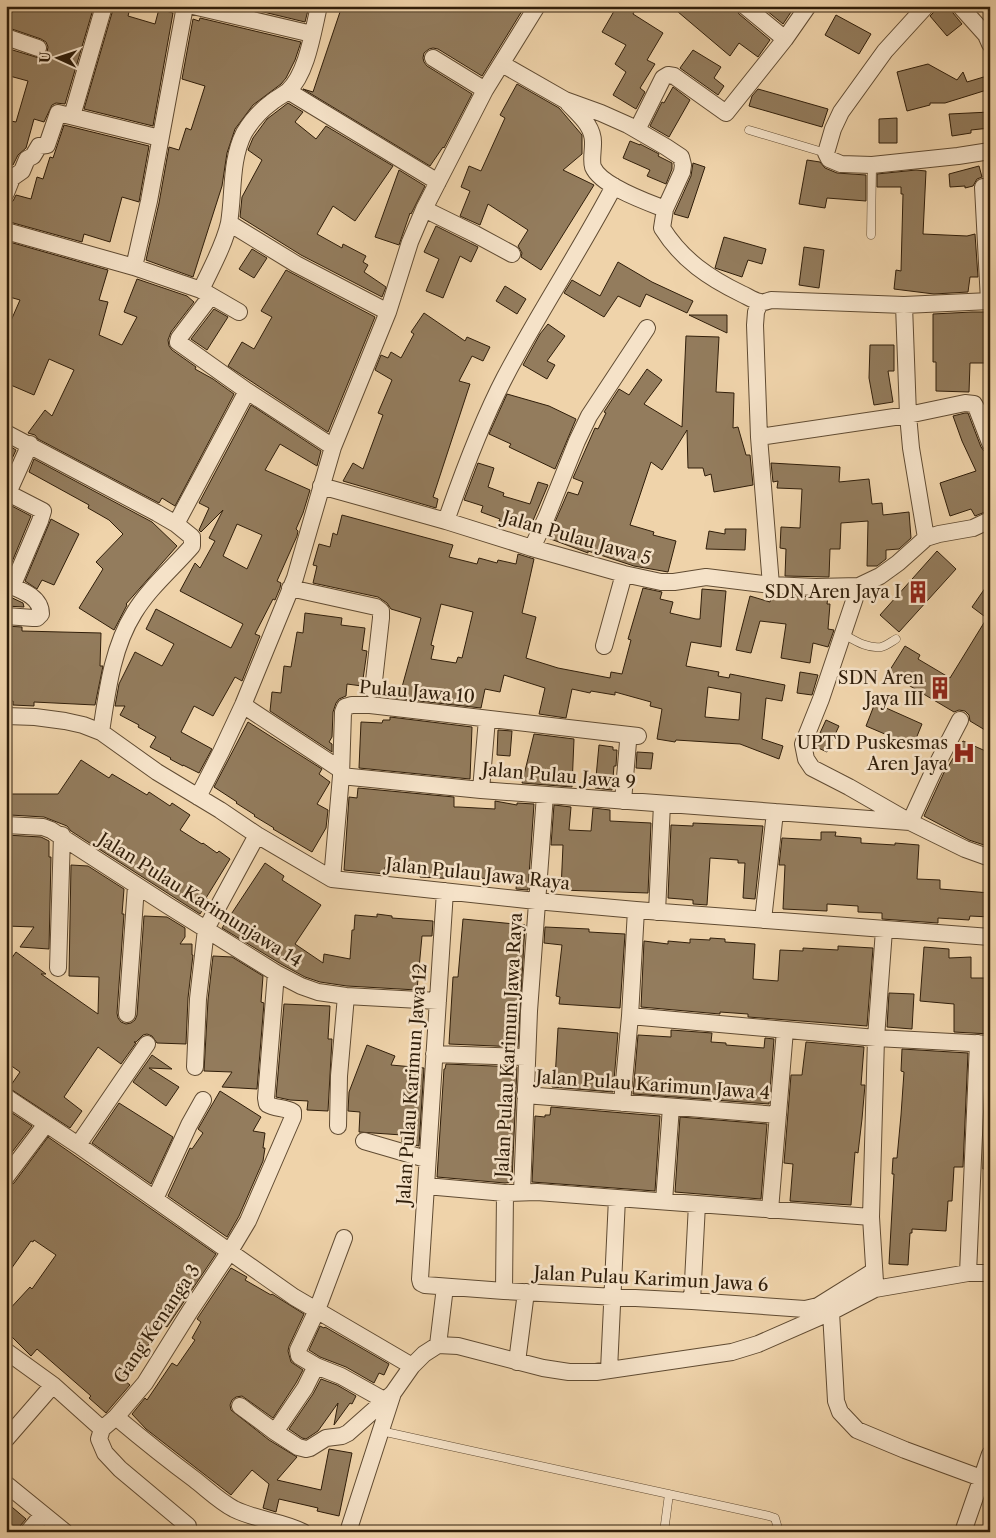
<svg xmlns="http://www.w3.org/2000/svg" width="996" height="1538" font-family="'Libre Caslon Text',serif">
<rect width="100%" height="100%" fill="#efd3aa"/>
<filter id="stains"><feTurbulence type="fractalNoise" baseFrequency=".004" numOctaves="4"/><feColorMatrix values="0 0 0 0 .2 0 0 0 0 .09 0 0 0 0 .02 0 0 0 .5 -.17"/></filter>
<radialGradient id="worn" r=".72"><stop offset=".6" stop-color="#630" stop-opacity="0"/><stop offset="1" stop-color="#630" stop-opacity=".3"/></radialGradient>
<path fill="#937c5d" stroke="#301e0a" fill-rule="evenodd" d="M6,6H94L65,104L56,103L52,105L44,122L34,119L26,148L18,155L13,165L6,163V120L16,122L28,81L6,75V48L39,58L45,55L47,52L48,47L46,42L41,39L6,27Z
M114,6H123L130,8L128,16L155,24L159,9L173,13L153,126L84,109Z
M251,6H309L305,22L251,9Z
M342,6H525L482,76L438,49L433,48L429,49L424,53L423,58L424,62L427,66L472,94L444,148L443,147L430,166L303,89L313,92Z
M617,6H637L633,14L663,33L647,60L655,64L640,88L645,92L636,109L613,95L626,72L615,64L626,45L602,32Z
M671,6H735L739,14L770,40L758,57L739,43L730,56Z
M761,6H784L791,12L783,24Z
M940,6H950L953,13L962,24L947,36L930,16Z
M836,15L871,34L859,54L825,35Z
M200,18L301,42L295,60L286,78L281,84L253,105L235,129L227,153L222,186L193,277L146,260L159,203L169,147L179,150L186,128L191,130L205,86L182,79L193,19L199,21Z
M693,50L721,67L714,78L724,86L718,95L680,68Z
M928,64L957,80L963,72L967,82L987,76L990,89L945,103H930V105L907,111L897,72Z
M517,84L559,108L582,135V154L563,170L594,185L541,270L521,257L522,253L518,246L528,230L488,204L480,225L460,216L470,191L461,187L469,166L481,171L505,118L500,115Z
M673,87L690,100L669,137L650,126L662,102L664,103Z
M758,89L828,109L822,127L749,106L752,96Z
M288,103L303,112L295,122L316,139L326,126L393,166L355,221L333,206L317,234L342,248L343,244L366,256L363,262L368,265L364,272L386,287L382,297L301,255L240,217L242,197L262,160L248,150L253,138L267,119Z
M990,112V128L971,130V133L952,136L949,114Z
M897,118V143H879V119Z
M64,125L149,146L139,202L122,197L110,242L84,234L82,242L6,221V203L13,201L16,195L31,199L37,177L43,179L50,157L53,158Z
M630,141L640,145V144L659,154L658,156L672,163V169L666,184L647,176L650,170L623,158Z
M807,160L820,162L825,168L837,173L866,175V201L827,198L825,208L799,204Z
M693,163L705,167L688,218L674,214L691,176Z
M979,166L982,177L977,179L973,186L965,188V186L950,187L949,174Z
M399,170L425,186L411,214L410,213L399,245L375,237Z
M916,170L926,171L923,234L967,236L975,234L978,277H970L968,292L934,294L894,289L896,270L901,271L903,194H901V187H877V174Z
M436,226L478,247L471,262L460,256L443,298L426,291L439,259L424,252Z
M724,237L766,249L762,264L748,260L742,277L715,268Z
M6,241L108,270L99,300L108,302L99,335L122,345L137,317L124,312L137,279L187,296L194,302L171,332L168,340L169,346L172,350L196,367L195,369L213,379L234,394L175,506L162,498L159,503L38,439L35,435L28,433L45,410L52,416L74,370L49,359L34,395L6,383V332L20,300L6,296Z
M804,247L824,250L819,288L799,285Z
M252,249L267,258L254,278L239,269Z
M618,262L652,282L693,301L687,313L646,294L640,307L618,296L604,317L564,293L572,280L600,296Z
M286,270L375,317L328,432L228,366L242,342L254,349L272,317L261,311Z
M505,286L526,299L517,314L496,301Z
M214,309L228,317L207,350L191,339Z
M972,312H990V337H988L987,363H970L969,392L936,391V362H933V314Z
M424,313L465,341L467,337L490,347L483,361L472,356L459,381L470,384L433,497L438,499L436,508L343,481L353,463L363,469L383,415L378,413L392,380L375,370L381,355L388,358L391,352L401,358L414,334L411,332Z
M689,315H727V333Z
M548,324L565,336L547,361L555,365L547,379L523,365L540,334Z
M686,336L719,337L716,392L734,393L733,428L738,427L746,455H750L753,485L714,492L711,474L705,476L703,468H688L687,430L662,470L651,462L630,525L654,532L653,535L676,541L668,572L634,566L588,551V553L548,538L568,492L578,495L583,482L573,478L595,428L598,429L606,413L604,412L619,389L629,395L647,369L662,380L644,404L682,427Z
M870,345H894V371H888L893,402L874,405L869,378Z
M507,394L549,406L576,419L555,469L509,447L511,444L489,434Z
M251,405L321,451L317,466L280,444L265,470L310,490L303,513L296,529L298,531L297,536L277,581L281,583L280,588L275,600L273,599L255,634L260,636L242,681L235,677L213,716L194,706L181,732L212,749L199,773L183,765V766L170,759L171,758L150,747L156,737L138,727L139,725L120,715L125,706H115L119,684L135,652L162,666L174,644L146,629L156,609L231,648L243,624L180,591L195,563L200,568L215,541L209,538L223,510L201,532L199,530L209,508L199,503ZM237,524L262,535L247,569L223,556Z
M965,413H968L981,447L984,451L990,453V510L975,516L971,509L950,516L940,483L976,471L962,441L953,416Z
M6,444L16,450L6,472Z
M34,459L152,522L177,546L126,604L127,605L114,630L79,608L103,569L96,562L123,534L109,520L88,508L89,505L29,472Z
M478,463L494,468L488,487L504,493L503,496L530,504L538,482L548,485L529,530L499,521L500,519L481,512L483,506L464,500Z
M771,463L840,467L839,482L869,479L872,504L882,503L883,515L909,512L911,538L899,549L886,550V559L877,566H867L868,521L841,523L840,549H830L829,577L785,576L786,549L780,548L781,527L800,528L802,489L777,488L778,481L773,482Z
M6,503L31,516L7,574H6Z
M342,515L453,545L449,557L477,564L479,558L497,563L498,560L516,564L518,554L534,559L522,613L536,617L526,658L558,668L610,678L611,672L622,674L631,640L628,639L643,588L662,592L660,599L673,602L670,613L696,619H700L702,589L726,591L721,647L691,642L686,666L719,672L718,676L729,678L730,674L785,685L782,701L766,698L762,739L783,746L779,759L740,744L676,740L675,742L657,739L662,709L650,706L651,702L615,692V695L591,691L590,693L572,689L566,718L539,714L545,688L504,675L500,692L485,689L481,708L393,698L395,686L402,687L421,618L391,609L387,603L378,597L313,583L317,566L313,565L319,544L330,547L333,533L337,535ZM441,604L473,612L462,658L458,657L456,663L431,659L434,646L431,645ZM708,687L741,693L739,720L705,717Z
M51,519L79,534L54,585L42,580L37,589L25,581Z
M725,529H746L745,550L706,549L709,531L725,534Z
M937,551L956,569L899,632L880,615Z
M990,581V606L984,616L972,607Z
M6,595L23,603L24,607L6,606Z
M750,596L770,602L771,597L784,598V596L828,597L827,604H830L828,629L834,630L828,647L813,643L810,663L781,658L786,624L760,621L751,653L736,650Z
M305,613L342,618L341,625L365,628L362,650L367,651L362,686L347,684L346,696L339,699L336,703L333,712L332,737L329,742L332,744V752L270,711L272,692L281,693L284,666L291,667L297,632L303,633Z
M990,613V733L970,721L969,715L965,711L959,710L954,712L888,673L905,646L920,655L918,659L950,678Z
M6,626L22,627V631L101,633L100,666H103L95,705L34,702V706L13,705V701H6Z
M800,672L818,675L812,695L797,693Z
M875,703L922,724L913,746L866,726Z
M390,717L472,727L470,779L359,768L361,722L382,723L383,720H390Z
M826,720L839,726L827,752L814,746Z
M248,722L322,769L319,774L330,782L317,804L328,810L326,828L312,852L273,829L274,828L254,816L255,815L236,803L237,802L214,787Z
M498,730L512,731L510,756L497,755Z
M534,734L574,739L572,787L522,783Z
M963,741L990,753V847L969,840L924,816L947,766L948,767Z
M599,745L613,747V750H617L616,766H614L612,790L595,788Z
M637,752L653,753L651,769L636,768Z
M81,760L109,778L112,774L147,795L149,792L170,806L172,803L190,815L180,830L202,844L203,843L217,853L219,851L230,859L206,898L209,900L200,914L71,831L67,826L44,817L10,815L11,794H58Z
M358,788L454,797V807H459L495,809V801L517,805V803L534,804L528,890L516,889L517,880L477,878V880L420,877V868L385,867V874L344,870L349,797L357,798Z
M554,805L571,807L569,830L591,831L593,808L610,810V821L651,823L648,893L561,890L563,845H551Z
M693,823L763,826L755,899L743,898L745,863H738V860L710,858L707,905L693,904V900L668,898L671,825L693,826Z
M821,832H836L835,836L861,838V843L895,845V843L919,845L917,879L940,880V889L990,893V917L970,916L969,920L938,918V923L882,919V913L858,912V906L827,904V911L783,909L785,865H779L782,838L821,840Z
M6,835L41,837L49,841V857H51L49,949L20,947L34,927L6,926Z
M265,863L284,876L282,880L321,905L295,944L323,963L324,954L350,959L352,930H354L355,915L377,917V914L392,916V918L433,921L432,936H422L417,990L347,986L320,982L305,977L281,964L222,928Z
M71,865L88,866L124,889L122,914H124L117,1013L118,1018L121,1022L126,1024L131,1023L135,1020L137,1015L144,916L167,917L185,928V937L180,944H192V955H193L188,998L186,1044L157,1043L152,1036L147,1034L143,1035L136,1042H134L136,1043L121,1064L98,1047L64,1097L82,1111L70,1128L9,1088L20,1072L6,1062V955L11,959L16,952L46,974H41L98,1014L99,977L69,976Z
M463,919L525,925L518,1047L449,1044L453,977H458Z
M545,927L589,929V932L625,934L620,1008L559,1004L560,997L556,996L562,945L544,943Z
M710,938L725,939V942L755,944L753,979L778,981L780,950L803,951V948L838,950V946L873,948L867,1026L748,1017V1014L720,1012V1014L641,1007L644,941L668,944V941L690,943V939L710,940Z
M924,947L949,949V958L971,957V978H990V1034L954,1032V1004L920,1001Z
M213,956L232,957L263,976L261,1002L264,1003L257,1089L222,1087L232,1072L204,1071L208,1000Z
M889,993L914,994L912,1029L887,1027Z
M284,1004L330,1006L328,1039H332L328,1111L307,1110L308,1101L290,1100L276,1097Z
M558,1028L618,1033L613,1092L552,1087L553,1079H555Z
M671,1030L712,1033L711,1042L726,1043V1045L764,1048L765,1038L774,1039L769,1104L633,1094L638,1035L671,1037Z
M806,1042L864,1047L861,1085H865L862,1119L858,1153L855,1152L851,1205L790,1201L793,1164L784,1163L791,1075H802Z
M367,1045L395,1056L391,1065L424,1068L419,1146L402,1142V1135L359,1132L360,1112L348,1111L349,1092Z
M902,1049L968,1053L963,1167H954L952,1201H948L946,1231L912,1229V1233H910L908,1265L889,1264L894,1174H892L893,1158H897L901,1115L904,1072L901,1071Z
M988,1054H990V1169H983Z
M152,1055L172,1069L149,1068L179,1087L166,1106L133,1082Z
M446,1064L517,1067L512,1182L505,1183L437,1177L444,1069H445Z
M220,1091L261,1117L253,1131L265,1133L263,1148H265L263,1161L239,1216L227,1237L168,1196L190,1148L192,1149L203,1133L198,1129Z
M119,1103L173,1137L151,1184L92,1143Z
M551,1107L660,1116L655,1191L532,1182L535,1116L545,1117V1115H550Z
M6,1109L32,1126L6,1160Z
M680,1117L767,1124L761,1199L675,1192Z
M48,1137L216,1254L167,1327L162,1324L125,1381L130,1385L106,1413L89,1398L91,1396L37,1349L31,1356L6,1331V1313L30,1287L32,1289L56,1255L34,1240L33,1242L31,1241L6,1276V1187L14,1183Z
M231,1268L247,1277L245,1280L271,1295L272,1294L304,1314L289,1346L288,1351L291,1362L303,1370L296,1383L273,1418L242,1396L236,1397L232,1400L230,1405L231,1410L269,1440L297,1457L277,1480L321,1490L329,1449L352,1453L339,1516L317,1511L318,1508L279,1499L276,1512L263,1508L269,1484L252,1470L231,1495L146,1429L132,1414L145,1398L147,1400L172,1363L177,1366L195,1340L192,1338L201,1322L197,1319Z
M320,1326L324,1328L325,1327L389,1364L384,1375L379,1373L374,1383L346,1367L320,1357L309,1350Z
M321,1379L337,1385L356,1396L352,1404L350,1403L334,1425L338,1403L318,1431L306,1439L302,1438L289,1429L313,1394Z
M6,1502L26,1519L20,1526L18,1532H6Z"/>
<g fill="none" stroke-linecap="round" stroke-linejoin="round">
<defs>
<path id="lane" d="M749,130L826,153
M871,235L872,165
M843,634C854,640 867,649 881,647C886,646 891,642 896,639
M381,1431L769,1516L775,1518L779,1532
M664,1532L669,1494"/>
<path id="street" d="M193,6L312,34
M745,6L785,39
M926,6L885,51L841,112L833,129L826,153L829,159L841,164L872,165L958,156L990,151
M960,6L986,35L990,44
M6,37L38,48
M433,58L485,90
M502,64L565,100L601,113L628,125L666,147L681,157L683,165L682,172L665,209L662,228C682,260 709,278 742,294C747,296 754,301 760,302C763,303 768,301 771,300L904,305L990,301
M288,91L438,182
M568,103C579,115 594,126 593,144C593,151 591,161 593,167C601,186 647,202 665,209
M72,116L104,6
M637,130L663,78L668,75L674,76L726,113L785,39L808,6
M983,187L989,301
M6,193L12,178L22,171L27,159L33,156L39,146L47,145L58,113L160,138
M424,209L475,234L512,254
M229,223L296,264L388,312
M6,231L134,267L201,290L239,312
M134,267L149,201L185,6
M201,290C211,268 224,246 229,223C234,193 230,161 244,133C251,121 261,110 272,102C277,98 283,95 288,91C307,74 313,31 319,6
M211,296L179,338L178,342L247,391L333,447
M760,302L756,312L755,325L759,437L771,585
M904,305L908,415L911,448L926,538
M6,433L157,513L176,524L192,537V546C173,568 149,588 134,613C112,648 107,693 101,732
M759,437L908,415L965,403L974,404L977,409L990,443
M321,486L446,521L532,548L624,574L661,582H674L706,577L771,585L816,587L859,586L880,576L898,563L926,538L939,534L973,528L990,520
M6,492L43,511L40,521L12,587
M8,493L30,444
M446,521C463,472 481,423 505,377C539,312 580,251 614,186
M176,524L247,391
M532,548L547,516L577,441L589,416L647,328
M6,584C20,590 41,596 41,614L37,618H33L6,616
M859,586L821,699L803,744L806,759L812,768L849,787L910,822L965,849L990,858
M290,588L376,607L381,611V618L373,690
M604,646L624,574
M243,705L341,770
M6,716L35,717L65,721L83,725L101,732L157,772L220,810L257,835L332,879L536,901L636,910L990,937
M341,776L481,790L910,822L933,772L960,720
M481,790L487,719
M198,797L221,752L243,705L295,578L333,447L388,312L410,242L424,209L485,90L537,6
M623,801L628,742L626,735
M6,825L43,827L51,830L167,905L276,973L301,986L318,992L346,996L438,1001
M332,879L341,776L343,712L345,707L352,705H370L638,736
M445,891L420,1279L421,1283L425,1285L504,1291L692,1301L805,1309L818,1306L874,1271
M657,912L662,804
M763,920L775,812
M58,968L62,835
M127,1014L136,886
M630,1016L876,1038L990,1044
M434,1054L526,1057
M195,1067L198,999L206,929L257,835
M525,1095L778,1115
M6,1097L78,1145L294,1297L412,1366
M622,1103L630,1016L636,910
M338,1126L339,1076L346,996
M364,1141L426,1159
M78,1145L147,1044
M6,1177L46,1124
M426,1186L505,1193L537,1192L617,1198L871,1217
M522,1192L529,1011L545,795
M155,1199L189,1125L203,1100
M664,1201L671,1107
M770,1210L785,1030
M968,1273L978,1043
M875,1282L871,1217L876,1038L884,930
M504,1291L505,1193
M692,1301L697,1204
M831,1312L836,1401L840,1412L857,1430L905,1450L981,1478
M438,1345L445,1287
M6,1351L53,1385L102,1429
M517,1362L526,1292
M316,1366L341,1376L384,1400
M609,1370L617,1198
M240,1406L275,1432L305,1388L316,1366L299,1356L298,1350L317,1310L344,1238
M116,1417C141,1438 167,1459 194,1479C207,1489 219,1501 234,1509C256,1520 282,1521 303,1532
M102,1429L116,1417L145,1383L190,1311L230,1251L248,1221L293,1117V1112C285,1107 275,1109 267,1104L266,1098L276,973
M102,1429L99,1439L105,1453L120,1469L188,1526
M275,1432L298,1447L306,1449L310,1448L326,1438L342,1436L348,1433L392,1394
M6,1439L53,1385
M6,1484L65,1532
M28,1532L43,1514
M348,1532L393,1393L412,1366L424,1354L438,1345L458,1346L543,1368L569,1372H596L732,1352L758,1344L831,1312L875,1289L968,1273H990
M963,1532L990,1454"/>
</defs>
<use href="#lane" stroke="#604b32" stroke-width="9"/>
<use href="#street" stroke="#604b32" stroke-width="18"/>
<use href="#lane" stroke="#f5e2c8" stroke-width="8"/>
<use href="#street" stroke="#f5e2c8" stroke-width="16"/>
</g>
<defs>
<symbol id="building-bare" viewBox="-9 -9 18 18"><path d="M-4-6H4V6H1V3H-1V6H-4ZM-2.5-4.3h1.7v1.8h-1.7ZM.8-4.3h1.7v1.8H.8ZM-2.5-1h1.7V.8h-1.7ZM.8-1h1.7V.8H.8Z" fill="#8f2418" stroke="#f5e2c8" stroke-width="2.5" paint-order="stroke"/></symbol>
<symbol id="hospital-bare" viewBox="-9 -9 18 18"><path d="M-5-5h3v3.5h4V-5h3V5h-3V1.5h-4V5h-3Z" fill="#8f2418" stroke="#f5e2c8" stroke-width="2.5" paint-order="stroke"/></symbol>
</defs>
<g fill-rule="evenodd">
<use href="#building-bare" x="902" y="576" width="32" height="32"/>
<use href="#building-bare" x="924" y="672" width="32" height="32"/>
<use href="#hospital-bare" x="948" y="737" width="32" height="32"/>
</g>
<g text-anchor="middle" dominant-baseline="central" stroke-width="5" stroke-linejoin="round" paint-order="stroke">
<g font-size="18" fill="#301e0a" stroke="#f5e2c8">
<text transform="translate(577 538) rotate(16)">Jalan Pulau Jawa 5</text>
<text transform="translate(417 692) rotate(5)">Pulau Jawa 10</text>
<text transform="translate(559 776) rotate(5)">Jalan Pulau Jawa 9</text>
<text transform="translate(478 874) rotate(6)">Jalan Pulau Jawa Raya</text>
<text transform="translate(200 900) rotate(32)">Jalan Pulau Karimunjawa 14</text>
<text transform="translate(509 1045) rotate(-87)">Jalan Pulau Karimun Jawa Raya</text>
<text transform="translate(412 1084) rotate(-86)">Jalan Pulau Karimun Jawa 12</text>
<text transform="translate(653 1085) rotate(4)">Jalan Pulau Karimun Jawa 4</text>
<text transform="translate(651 1279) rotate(3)">Jalan Pulau Karimun Jawa 6</text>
<text transform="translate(157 1324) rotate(-56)">Gang Kenanga 3</text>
</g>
<g font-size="18" fill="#301e0a" stroke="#f5e2c8" text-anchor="end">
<text x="901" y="592">SDN Aren Jaya I</text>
<text x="924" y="678">SDN Aren<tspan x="924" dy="21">Jaya III</tspan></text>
<text x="948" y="743">UPTD Puskesmas<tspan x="948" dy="21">Aren Jaya</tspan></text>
</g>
</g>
<rect width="996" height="1538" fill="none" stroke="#efd3aa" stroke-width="25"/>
<rect x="8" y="8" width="981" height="1523" fill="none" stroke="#301e0a" stroke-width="2.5"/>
<rect x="12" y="12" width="971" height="1513" fill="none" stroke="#301e0a"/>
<g transform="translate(58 58) rotate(273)" stroke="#f5e2c8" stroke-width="4" paint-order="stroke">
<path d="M0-4L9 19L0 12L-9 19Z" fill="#301e0a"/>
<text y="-8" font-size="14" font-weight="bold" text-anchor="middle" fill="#301e0a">U</text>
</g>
<rect width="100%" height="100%" filter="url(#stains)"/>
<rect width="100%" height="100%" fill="url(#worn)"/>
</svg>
